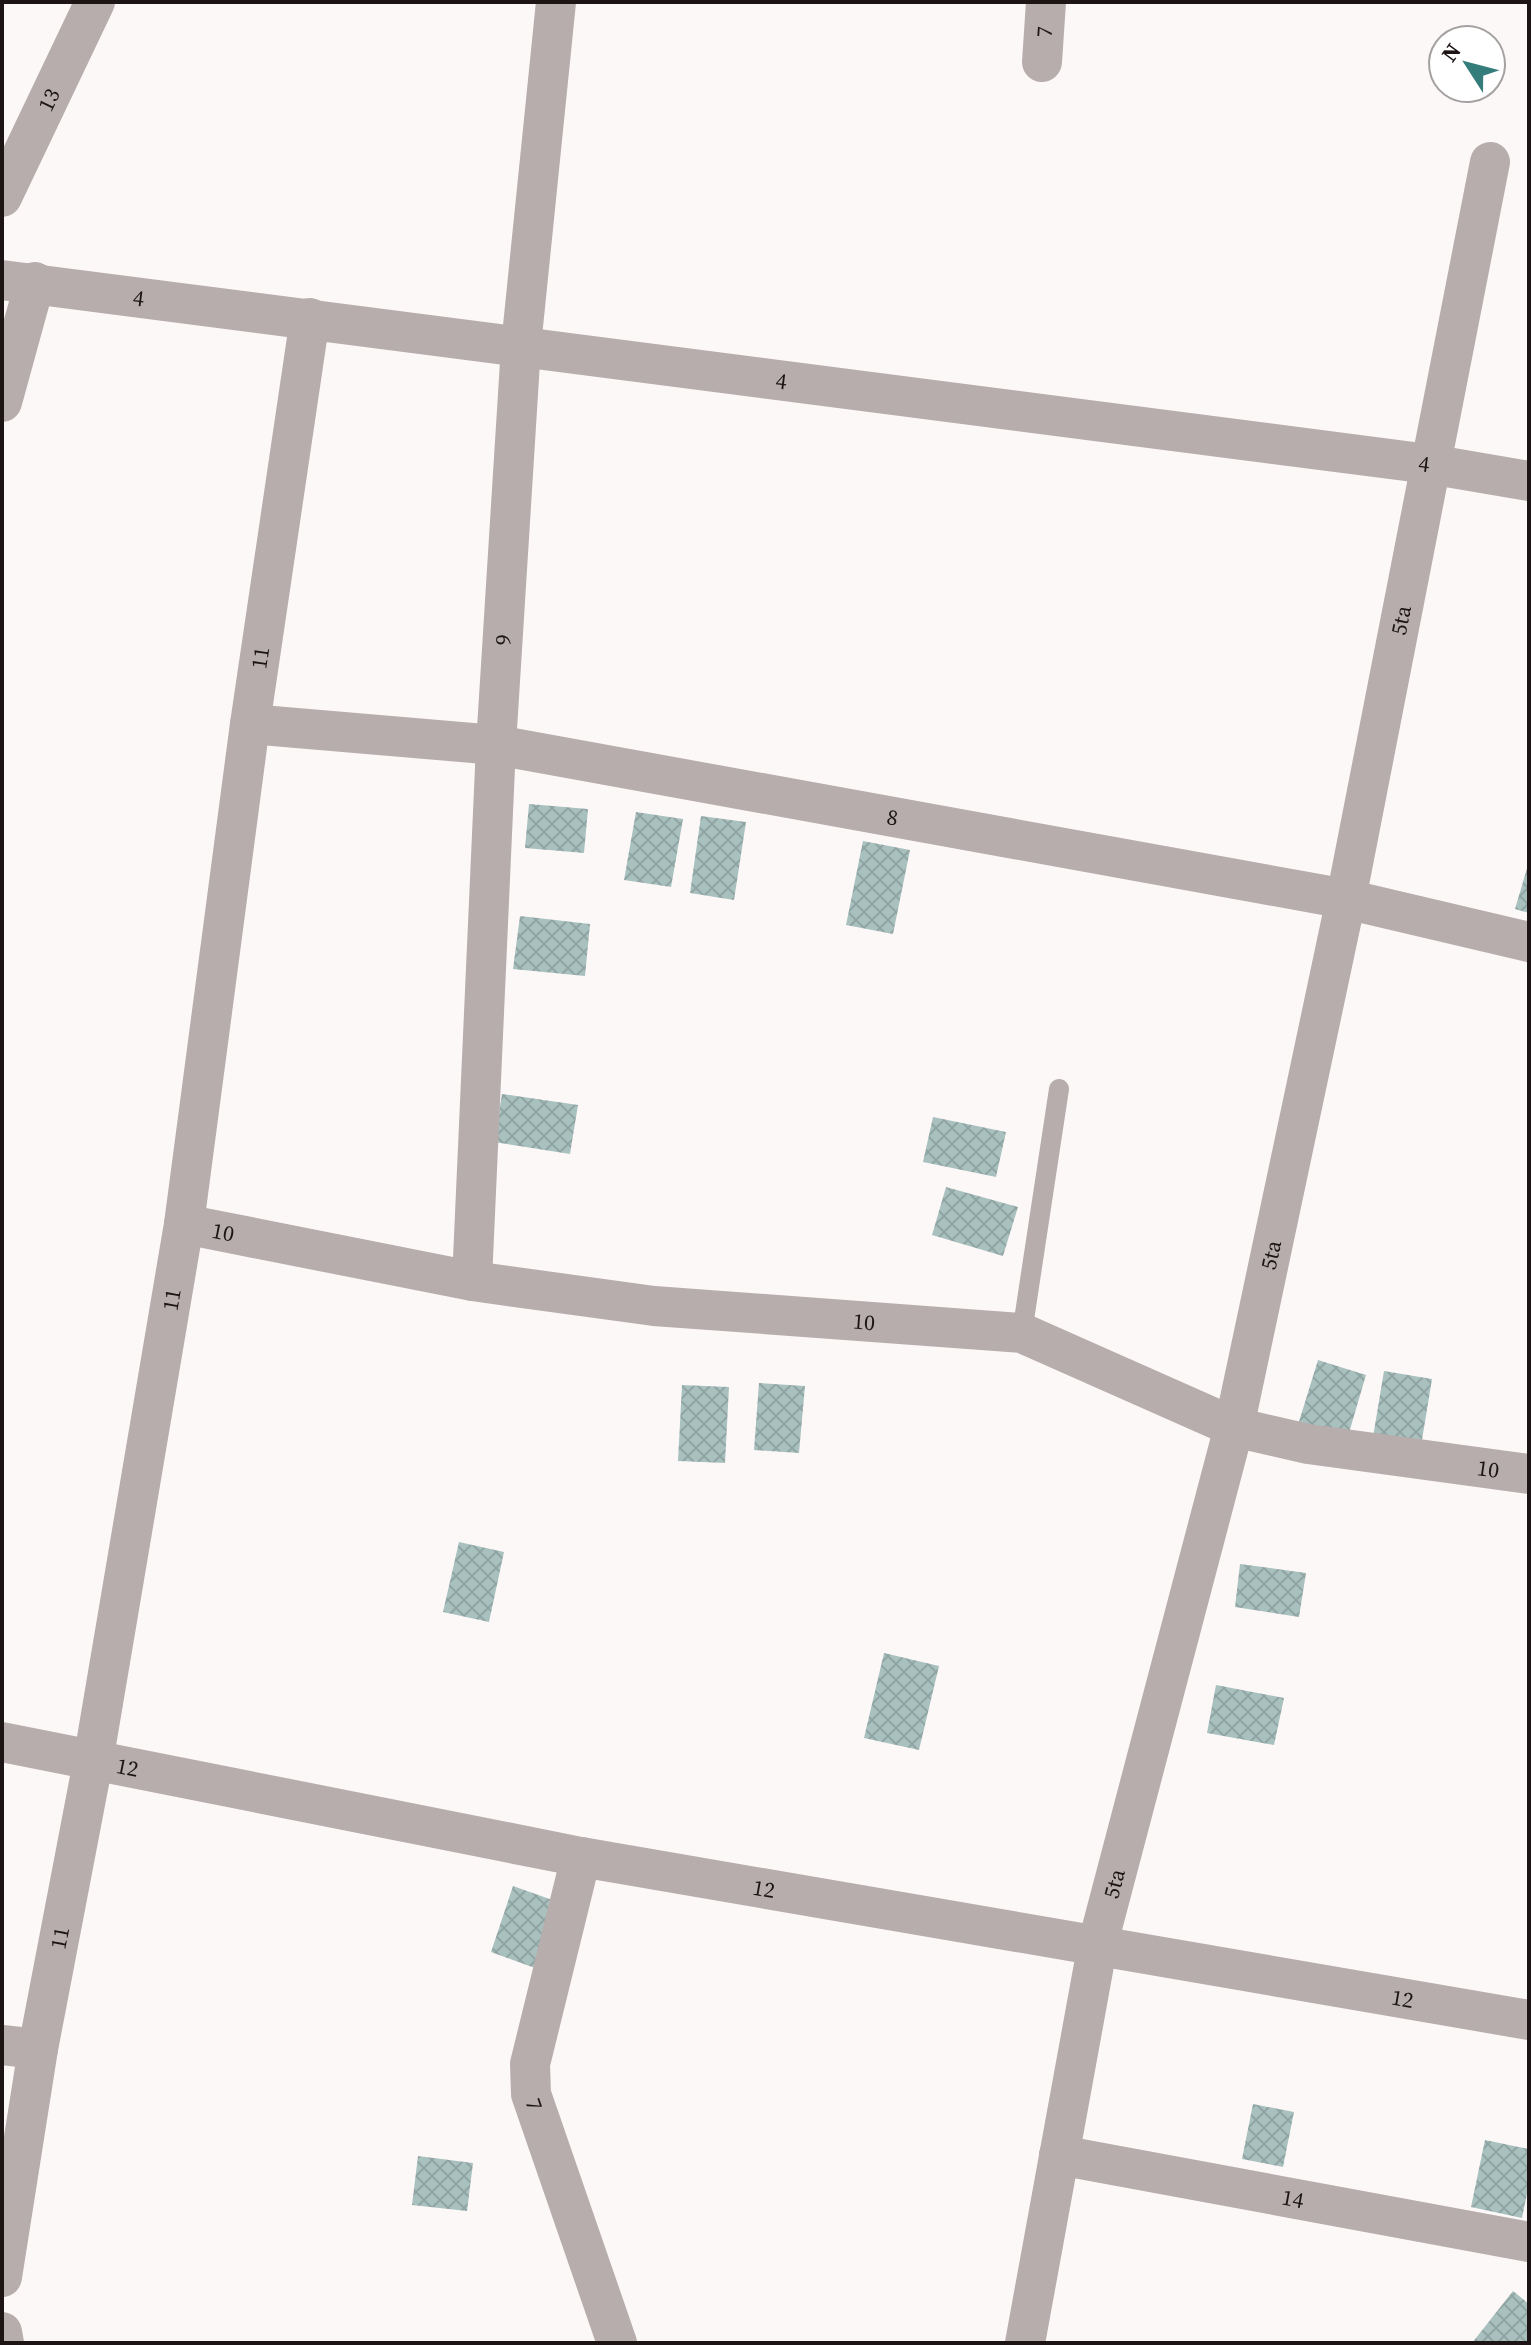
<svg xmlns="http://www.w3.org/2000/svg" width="1531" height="2345" font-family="'Source Serif 4',serif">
<defs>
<pattern id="building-cross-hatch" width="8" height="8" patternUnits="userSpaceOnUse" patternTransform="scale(2)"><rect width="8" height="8" fill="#a8c1bf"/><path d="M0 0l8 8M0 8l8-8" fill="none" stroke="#90a5a3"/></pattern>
</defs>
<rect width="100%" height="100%" fill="#fdf8f8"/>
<path fill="url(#building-cross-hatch)" d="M529,804L588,809L584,853L525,848Z
M636,812L683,819L671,887L624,880Z
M701,816L746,822L734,900L690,893Z
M863,841L910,850L893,934L846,925Z
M1528,865H1529V913L1515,909Z
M520,916L590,924L585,976L513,969Z
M502,1094L578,1105L570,1154L494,1142Z
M933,1117L1006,1132L996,1177L923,1162Z
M946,1187L1018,1207L1003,1256L932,1235Z
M1318,1360L1366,1375L1346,1443L1297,1428Z
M1384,1371L1432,1379L1420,1452L1372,1443Z
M759,1383L805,1386L799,1453L754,1450Z
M682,1385L729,1387L725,1463L678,1461Z
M459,1542L504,1552L489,1622L443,1612Z
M1240,1564L1306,1573L1299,1617L1235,1607Z
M884,1653L939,1666L919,1750L864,1738Z
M1216,1685L1284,1698L1274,1745L1207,1733Z
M513,1886L558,1902L535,1968L491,1952Z
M1253,2104L1294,2112L1283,2167L1242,2159Z
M1485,2140L1529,2149V2184L1522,2218L1471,2207Z
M418,2156L473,2163L467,2211L412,2205Z
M1513,2291L1529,2304V2342L1472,2343Z"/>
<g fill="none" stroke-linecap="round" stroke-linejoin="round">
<path stroke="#b8adad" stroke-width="20" d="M1022,1333L1059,1089"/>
<g stroke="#b8adad" stroke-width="40">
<path id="s1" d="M1042,62L1046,2"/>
<path id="s2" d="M2,197L95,2"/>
<path id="s3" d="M2,280L1429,464L1529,481"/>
<path d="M2,402L35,282"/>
<path id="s4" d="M250,724L496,745L1346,899L1529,942"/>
<path id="s5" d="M184,1224L472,1281L654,1306L1022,1333L1234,1427L1308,1444L1529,1474"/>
<path id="s6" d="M472,1281L496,745L521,346L556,2"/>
<path id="s7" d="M2,1742L581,1857L1529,2020"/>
<path id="s8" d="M581,1857L530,2064L531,2094L617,2343"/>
<path d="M2,2045L38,2049"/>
<path id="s9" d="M1059,2155L1529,2242"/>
<path id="s10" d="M2,2277L38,2049L93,1762L184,1224L250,724L310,318"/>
<path d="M2,2332L4,2343"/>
<path id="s11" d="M1025,2343L1098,1943L1234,1427L1346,899L1490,162"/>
</g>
</g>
<g text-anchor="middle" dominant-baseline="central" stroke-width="8" stroke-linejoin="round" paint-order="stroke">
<g font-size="22" fill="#1d1515" stroke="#fff">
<text stroke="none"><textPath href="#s1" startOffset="30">7</textPath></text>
<text stroke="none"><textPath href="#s2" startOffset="108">13</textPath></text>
<text stroke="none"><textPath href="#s3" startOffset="138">4</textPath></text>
<text stroke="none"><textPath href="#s3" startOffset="786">4</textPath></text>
<text stroke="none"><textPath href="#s3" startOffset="1434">4</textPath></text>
<text stroke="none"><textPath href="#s11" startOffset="1764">5ta</textPath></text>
<text stroke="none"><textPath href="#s6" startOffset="642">9</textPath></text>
<text stroke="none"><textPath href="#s10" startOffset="1640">11</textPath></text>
<text stroke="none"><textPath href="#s4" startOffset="650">8</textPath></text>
<text stroke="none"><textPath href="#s5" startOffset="40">10</textPath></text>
<text stroke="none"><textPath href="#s11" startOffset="1116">5ta</textPath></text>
<text stroke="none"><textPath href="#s10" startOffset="992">11</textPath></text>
<text stroke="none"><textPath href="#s5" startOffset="688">10</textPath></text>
<text stroke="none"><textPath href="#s5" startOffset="1336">10</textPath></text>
<text stroke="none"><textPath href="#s7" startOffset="128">12</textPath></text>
<text stroke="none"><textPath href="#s11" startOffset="468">5ta</textPath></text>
<text stroke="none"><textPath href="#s7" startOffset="776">12</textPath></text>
<text stroke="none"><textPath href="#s10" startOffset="344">11</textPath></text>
<text stroke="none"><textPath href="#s7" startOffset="1424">12</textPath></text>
<text stroke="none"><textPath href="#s8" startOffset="254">7</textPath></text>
<text stroke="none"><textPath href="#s9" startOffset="238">14</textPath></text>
</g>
</g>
<rect width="1531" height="2345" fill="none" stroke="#1d1515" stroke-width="8"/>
<g transform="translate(1467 64) rotate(306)"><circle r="38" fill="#ffffff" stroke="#a5a1a1" stroke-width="2"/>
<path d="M0-6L14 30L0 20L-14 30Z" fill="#347d7a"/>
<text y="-12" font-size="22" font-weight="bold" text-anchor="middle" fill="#1d1515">N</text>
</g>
</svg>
